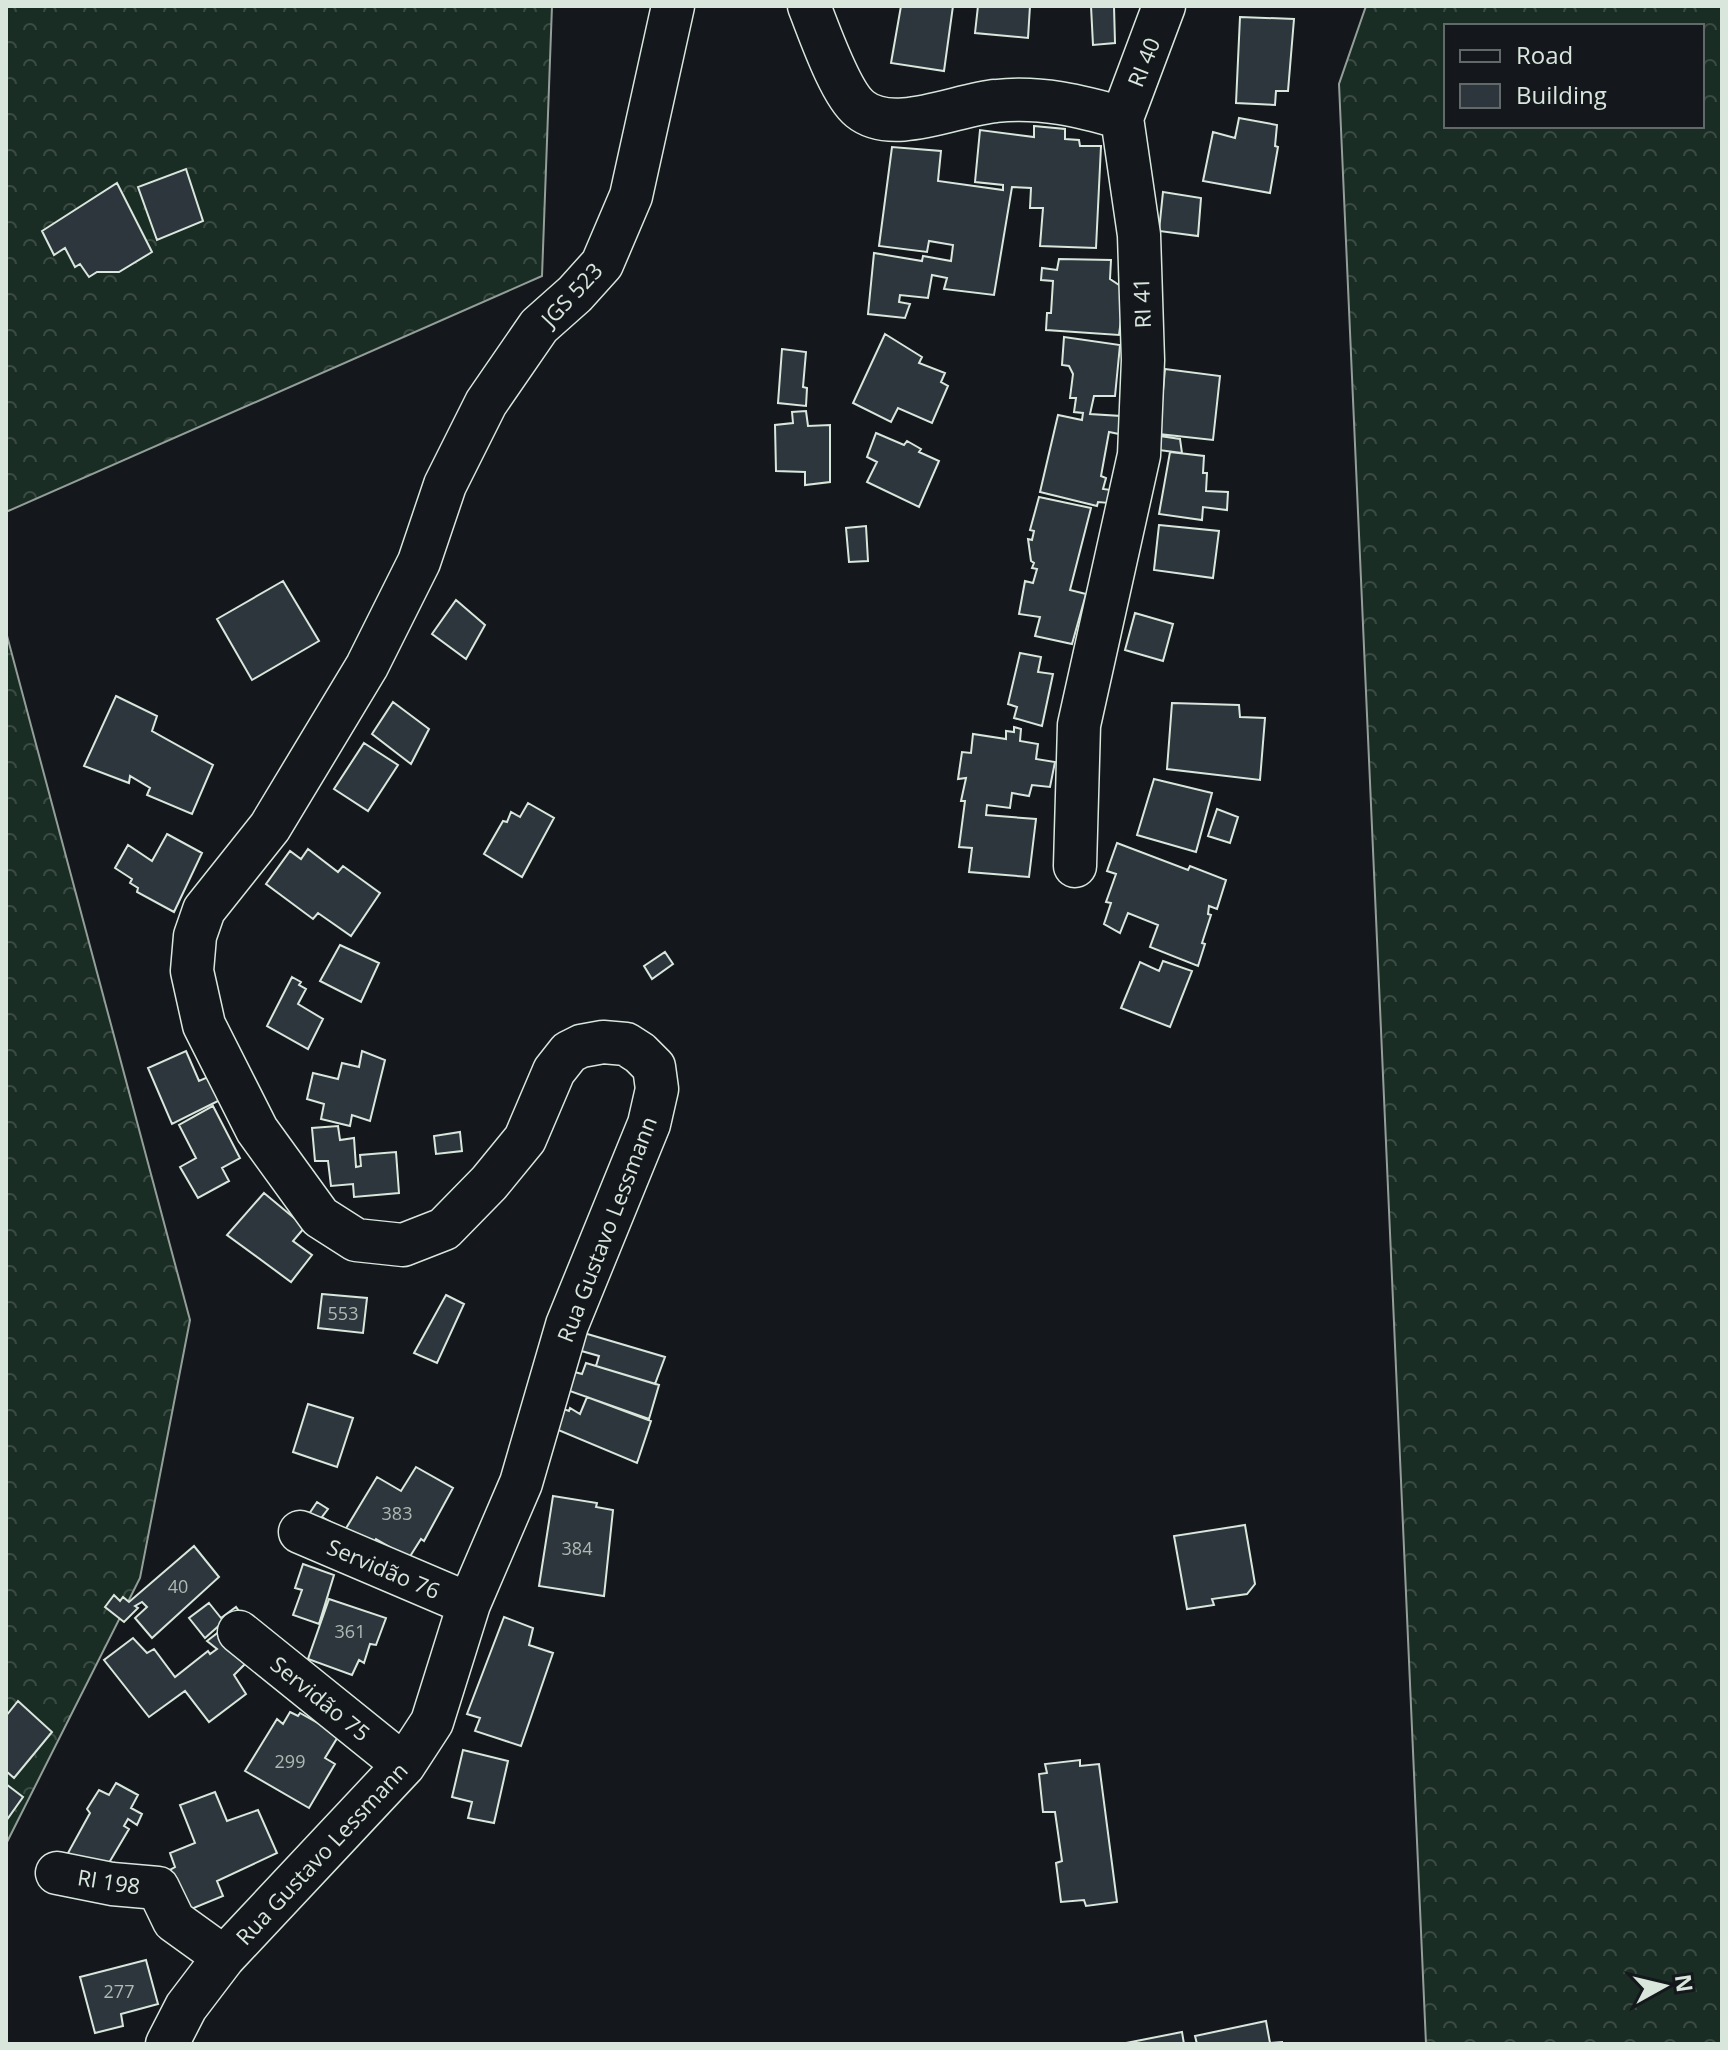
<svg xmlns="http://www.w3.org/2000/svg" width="1728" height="2050" font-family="'Open Sans',sans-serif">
<defs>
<pattern id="forest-crowns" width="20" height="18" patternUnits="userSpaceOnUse" patternTransform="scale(2)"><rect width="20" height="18" fill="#1a2d24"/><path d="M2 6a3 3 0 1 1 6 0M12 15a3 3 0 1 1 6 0" fill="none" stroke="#3b4b43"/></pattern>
</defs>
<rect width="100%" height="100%" fill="#14181c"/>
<path fill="url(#forest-crowns)" stroke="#939e99" stroke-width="2" fill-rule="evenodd" d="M6,6H552L542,276L6,512Z
M1366,6H1722V2044H1426L1339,84ZM1446,26H1702V126H1446Z
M6,632L190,1320L140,1578L6,1844Z"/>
<path fill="#2c363c" stroke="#d8e6dc" stroke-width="2" d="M901,6H953L944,71L891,63Z
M978,6H1030L1028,38L975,33Z
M1091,6H1114L1115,43L1093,45Z
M1240,17L1294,19L1288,91H1276L1275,105L1236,103Z
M1239,118L1277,125L1275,146L1278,147L1270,193L1203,181L1213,132L1235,138Z
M1034,126L1065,129V139L1079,140L1080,146H1101L1096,248L1040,246L1043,208H1030L1031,188L1012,187L994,295L944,289L947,278L932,275L928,298L900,295L899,302L910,304L905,318L868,314L874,253L922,261L923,256L951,261L953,245L929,241L927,252L879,246L892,147L941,151L938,181L1003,190V185L975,182L980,130L1034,137Z
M186,169L203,221L157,240L138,187Z
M117,183L152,252L119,272H97L89,277L80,264L75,267L65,248L54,255L42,231Z
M1163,192L1201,198L1198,236L1159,231Z
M1059,259L1111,260L1110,279L1125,289L1119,335L1046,330L1047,313H1051L1053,281L1041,280L1042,268L1057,270Z
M885,334L922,357L919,363L945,373L941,382L948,386L932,423L898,408L891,422L853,403Z
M1064,337L1120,345L1115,396H1094L1090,414L1121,416L1119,434L1109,432L1101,476L1106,478L1103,489L1111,490L1109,503L1098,502L1097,506L1040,492L1058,415L1082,420L1083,413L1074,412L1076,398H1070L1073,374L1069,366L1062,365Z
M782,349L806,352L803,387L807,388L806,406L778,403Z
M1165,369L1220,376L1213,440L1159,434Z
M806,411L808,426L830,425V482L805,485V472L776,471L775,425L793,423L792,412Z
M876,433L904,445L907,441L921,449L919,452L939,461L919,507L867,482L877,462L867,457Z
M1153,435L1180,439L1182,453L1151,449Z
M1170,452L1204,456L1203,473H1207L1206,491L1228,492L1227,510L1203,507L1202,520L1159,514Z
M1039,497L1091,508L1070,590L1086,594L1072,644L1035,636L1040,617L1019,614L1025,581L1033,583L1037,569L1032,568L1034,563L1031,561L1028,539L1032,540L1034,531L1030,530Z
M1159,525L1219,531L1213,578L1154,570Z
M866,526L868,561L849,562L846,528Z
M283,581L319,641L252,680L217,619Z
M456,600L485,625L466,659L432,634Z
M1135,613L1173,624L1163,661L1125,650Z
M1020,653L1041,657L1038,672L1053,674L1042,726L1014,718L1017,707L1008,704Z
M116,696L157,716L152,731L213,765L192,814L147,795L150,788L130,776L129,783L84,766Z
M393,702L429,729L411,764L372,734Z
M1172,703L1239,705L1240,717L1265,718L1260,780L1167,769Z
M1014,727L1021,729L1020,741L1038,744L1036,759L1055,762L1050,787L1032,785L1029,796L1012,793L1010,808L987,805L986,815L1036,819L1029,877L969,872L972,848L959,847L965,801H961L966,778L958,779L962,752L971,753L973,734L1006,739V731L1014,732Z
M364,743L398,765L368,811L334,789Z
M1154,779L1212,793L1196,852L1137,835Z
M528,803L554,818L522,877L484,854L503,821L507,822L511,812L520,817Z
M1217,809L1238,817L1230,843L1208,836Z
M167,834L202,853L174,912L137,892L138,888L130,883L132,879L115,868L128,845L152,861Z
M1117,843L1188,870L1190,866L1226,880L1217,909L1209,906L1208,914L1211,915L1202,943L1205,944L1198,966L1150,947L1158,925L1128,913L1120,933L1104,924L1111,903L1106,902L1116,874L1107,871Z
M308,849L338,872L343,866L380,893L351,936L318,913L313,919L266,884L290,851L301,859Z
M340,945L379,963L361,1002L320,981Z
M665,952L673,964L652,979L644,966Z
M1163,961L1192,971L1170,1027L1121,1008L1140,962L1159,971Z
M292,977L301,982L299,985L306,989L298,1004L323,1019L308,1049L267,1026Z
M186,1051L199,1081L208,1077L220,1100L172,1124L148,1068Z
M362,1051L385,1060L370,1121L352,1115L350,1126L321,1119L324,1104L307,1099L313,1073L338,1079L342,1063L359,1067Z
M213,1106L240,1158L222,1168L229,1181L198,1198L180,1167L196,1158L179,1125Z
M338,1126L340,1140L354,1138L356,1167L361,1166L360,1155L396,1152L399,1193L354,1197L353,1184L331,1186L328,1161H315L312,1128Z
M460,1132L462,1151L436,1154L434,1136Z
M264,1193L305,1227L293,1241L312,1255L291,1282L227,1235Z
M322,1294L367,1298L363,1333L318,1328Z
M446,1295L464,1304L437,1363L414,1353Z
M584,1333L665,1357L655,1384L596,1366L599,1356L578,1350Z
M586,1363L659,1385L649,1419L564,1389L571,1371L582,1374Z
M587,1397L651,1421L637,1463L551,1427L558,1407L569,1411L570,1408L580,1414Z
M308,1404L353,1418L337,1467L293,1452Z
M416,1467L453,1488L424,1541L421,1539L409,1558L376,1539L366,1557L305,1520L317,1502L328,1509L322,1517L345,1530L377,1477L401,1491Z
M553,1496L597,1503L596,1507L613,1510L604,1596L539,1586Z
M1245,1525L1255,1584L1247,1594L1212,1599L1214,1605L1187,1609L1174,1536Z
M194,1546L219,1577L152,1638L135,1618L147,1607L142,1602L135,1606L138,1608L124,1622L105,1607L114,1595L120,1601L123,1597L129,1602Z
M303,1564L334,1575L319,1624L293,1615L302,1590L295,1588Z
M329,1599L386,1618L376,1645L370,1644L364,1663L359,1660L352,1675L308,1659Z
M209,1603L221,1618L236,1607L241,1614L255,1654L234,1675L246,1694L209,1722L185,1691L149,1717L104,1660L133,1638L147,1653L154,1649L175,1677L208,1651L210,1654L217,1649L207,1641L225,1627L222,1623L205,1638L189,1618Z
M504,1617L533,1628L529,1645L553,1653L521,1746L475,1731L480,1718L467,1714Z
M18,1701L52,1732L14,1778L6,1771V1716Z
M290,1712L298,1716L300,1713L339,1735L325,1758L335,1764L309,1808L245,1771L277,1719L283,1724Z
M463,1750L508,1761L494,1823L468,1818L472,1802L452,1797Z
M1080,1760V1766L1099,1764L1117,1902L1086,1906L1084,1900L1061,1902L1056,1863L1062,1861L1055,1812H1043L1039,1774L1047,1773L1045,1764Z
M116,1783L138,1795L131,1808L142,1814L137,1825L128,1819L124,1826L129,1829L103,1873L68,1853L90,1813L87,1809L99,1790L109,1795Z
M6,1784L23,1797L6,1821Z
M215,1792L227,1821L258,1810L277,1853L217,1881L223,1896L184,1912L168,1871L175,1867L170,1853L195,1843L180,1805Z
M146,1960L158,2004L121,2014L123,2026L95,2033L80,1977Z
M1266,2021L1270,2043L1282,2042V2044H1197L1195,2036Z
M1182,2032L1184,2044H1121Z"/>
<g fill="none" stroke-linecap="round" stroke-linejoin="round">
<defs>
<path id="minor" d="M809,6C819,31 840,93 860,109C893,136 958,104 996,101C1040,96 1081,106 1122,118L1139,235L1143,360L1139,455L1079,725L1075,866
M1122,118L1164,6
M300,1532L469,1604
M239,1632L404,1765
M57,1873L112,1884L158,1888L174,1921L224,1957
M167,2044L186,2007L224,1957L404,1765L432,1722L469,1604L521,1483L567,1325L649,1124L657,1089L654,1067L640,1053L626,1044L603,1042L581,1046L569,1052L554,1071L525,1139L489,1183L444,1229L403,1245L356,1240L320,1217L257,1130L204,1025L192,971L195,936L204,910L270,827L367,666L419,562L445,485L486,403L539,326L575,294L602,264L631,196L673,6"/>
</defs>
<use href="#minor" stroke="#d8e6dc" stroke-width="45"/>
<use href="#minor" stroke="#14181c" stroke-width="42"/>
</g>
<g text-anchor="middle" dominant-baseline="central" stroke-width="6" stroke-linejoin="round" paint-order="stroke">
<g font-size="18" fill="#adbab4">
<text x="343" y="1313">553</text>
<text x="397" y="1513">383</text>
<text x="577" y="1548">384</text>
<text x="178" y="1586">40</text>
<text x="350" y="1631">361</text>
<text x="290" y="1761">299</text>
<text x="119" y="1991">277</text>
</g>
<g font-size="22" fill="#d8e6dc" stroke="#14181c">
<text transform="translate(1143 62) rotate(-68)">RI 40</text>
<text transform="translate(571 294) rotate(-47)">JGS 523</text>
<text transform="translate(1141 303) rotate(-92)">RI 41</text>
<text transform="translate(606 1229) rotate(-69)">Rua Gustavo Lessmann</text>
<text transform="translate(384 1568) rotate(23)">Servidão 76</text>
<text transform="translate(321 1698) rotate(39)">Servidão 75</text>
<text transform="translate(321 1853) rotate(-47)">Rua Gustavo Lessmann</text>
<text transform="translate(109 1881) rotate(9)">RI 198</text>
</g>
</g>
<rect width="1728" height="2050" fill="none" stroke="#d8e6dc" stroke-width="16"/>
<rect x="1444" y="24" width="260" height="104" fill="#14181c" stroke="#626a69" stroke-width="2"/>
<rect x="1460" y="50" width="40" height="12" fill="#14181c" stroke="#626a69" stroke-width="2"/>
<text x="1516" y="64" font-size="24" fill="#d8e6dc">Road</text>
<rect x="1460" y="84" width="40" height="24" fill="#2c363c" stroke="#626a69" stroke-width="2"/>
<text x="1516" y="104" font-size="24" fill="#d8e6dc">Building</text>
<g transform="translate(1664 1986) rotate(82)" stroke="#14181c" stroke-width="6" paint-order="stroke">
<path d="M0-6L14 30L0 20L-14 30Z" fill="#d8e6dc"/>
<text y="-12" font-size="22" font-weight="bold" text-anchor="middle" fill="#d8e6dc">N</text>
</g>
</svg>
